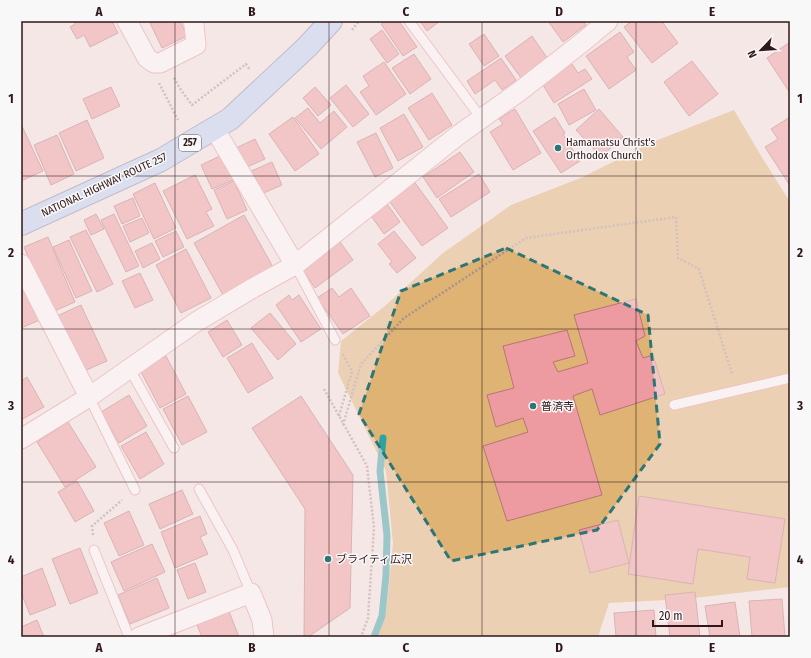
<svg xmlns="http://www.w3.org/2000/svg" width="811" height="658" font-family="'Fira Sans Condensed','Noto Sans JP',sans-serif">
<rect width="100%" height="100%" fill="#f6e7e7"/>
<path fill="#dfb373" d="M734,110L760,154L790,202V587L685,599L609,603L598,637H378L386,613L393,543L386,471L338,373L341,341L386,305L443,253L511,205L583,177L650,143Z"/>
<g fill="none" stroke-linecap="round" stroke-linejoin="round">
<path stroke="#30a1a2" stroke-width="7" d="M374,637L382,616L386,575L387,535L380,471L383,438"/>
</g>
<path fill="#ed9ba0" stroke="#b67478" d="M74,21H112L118,33L90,47L84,35L77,39L70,27L75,24Z
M154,21H180L187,36L162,48L150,23Z
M386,21H399L417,47L403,56L381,24Z
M420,21H440L427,31Z
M548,21H583L586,25L563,42Z
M632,21H667L663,23L678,43L652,63L624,27Z
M382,30L399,54L387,63L370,39Z
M620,32L634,52L627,57L636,70L609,89L586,56Z
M484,34L499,56L484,66L469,44Z
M532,36L548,59L521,78L505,56Z
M790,42V93L767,58Z
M414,54L431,79L410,94L392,68Z
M501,58L516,80L502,90L495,80L475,94L467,81Z
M570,61L578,73L585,69L592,79L554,103L540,80Z
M692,61L718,94L689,116L664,82Z
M384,62L406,94L376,115L360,92L369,86L363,76Z
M346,85L369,114L353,127L330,98Z
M111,87L120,106L92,119L83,99Z
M315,87L331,105L318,116L303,98Z
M584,89L596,110L569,125L558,104Z
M432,93L452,125L429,140L408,108Z
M308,108L320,123L334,111L347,127L321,149L295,118Z
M515,109L541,153L513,170L490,132L503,124L499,119Z
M599,109L623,137L601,157L576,130Z
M404,114L423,147L398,161L380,128Z
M293,117L319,154L295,171L269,134Z
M555,117L565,133L563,134L580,161L561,173L533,131Z
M790,117V183L789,184L765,147L778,139L771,129Z
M87,120L104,158L76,171L59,133Z
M21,124L43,171L21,181Z
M376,133L393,168L375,177L357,142Z
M57,135L74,174L51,185L34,145Z
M255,139L265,159L245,168L236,148Z
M460,152L474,172L437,198L423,177Z
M222,155L233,180L212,189L201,165Z
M272,162L282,185L259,195L249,172Z
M479,174L490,192L451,217L439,199Z
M195,175L212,209L206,212L214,226L187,239L163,191Z
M413,180L448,228L422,246L387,198Z
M234,181L247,210L227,219L214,190Z
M155,183L176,228L154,239L133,194Z
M133,198L140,216L122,224L114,206Z
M385,201L400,222L384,234L369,213Z
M96,214L104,229L91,235L84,220Z
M114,214L139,266L126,272L101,220Z
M244,215L273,267L223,295L194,243Z
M142,218L149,233L130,242L123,226Z
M86,230L113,284L97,292L70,237Z
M176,231L184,247L163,257L155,241Z
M394,231L416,258L397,273L389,264L392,262L378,244Z
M48,237L75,302L52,312L24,247Z
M338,239L353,260L315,288L300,266Z
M69,240L92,291L76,298L53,247Z
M152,243L160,259L143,268L135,251Z
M186,249L211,298L181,313L156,265Z
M140,273L153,300L135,308L122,281Z
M332,288L339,297L351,288L370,316L343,334L317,298Z
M27,290L40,320L21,328V293Z
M289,295L292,300L299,295L321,329L301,342L276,305Z
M636,299L645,336L636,341L643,358L653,355L665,394L600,415L592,389L573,396L602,495L507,521L483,446L528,432L523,418L496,427L487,395L514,388L503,346L567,330L575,356L553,362L558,372L588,363L574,315Z
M81,305L107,361L82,372L57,316Z
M270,313L296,344L278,360L251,328Z
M227,320L242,345L223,357L208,332Z
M252,343L273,378L248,393L227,358Z
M166,356L186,394L160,408L140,370Z
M27,377L44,407L21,420V381Z
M129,395L147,426L119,443L101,412Z
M188,396L207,432L182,445L163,409Z
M301,396L353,475L350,608L308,637H304L305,509L252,428Z
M68,422L96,467L65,487L37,442Z
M146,432L164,464L140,479L121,446Z
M77,481L94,511L75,522L58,492Z
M182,490L193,514L160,529L149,504Z
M639,496L785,519L775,583L747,579L750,557L698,549L693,584L628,574Z
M129,511L144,545L119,556L104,523Z
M200,516L207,534L200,537L208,554L175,568L161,532Z
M618,520L629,563L590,573L579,530Z
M152,544L165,572L124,591L111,562Z
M80,548L98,593L70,604L52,559Z
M195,563L206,592L188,599L177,570Z
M42,568L56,605L30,615L21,592V577Z
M157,578L169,608L130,624L118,595Z
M695,592L700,637H670L665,595Z
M782,599L785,637H752L749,601Z
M735,602L740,637H710L705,606Z
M227,606L239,637H202L194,618Z
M654,610L656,637H616L614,613Z
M37,620L44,637H21V627Z"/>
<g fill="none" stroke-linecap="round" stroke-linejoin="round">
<defs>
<path id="service" d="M409,21L481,118
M295,265L335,340
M129,368L174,448
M89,397L135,490
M674,405L790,378
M199,489L233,550L251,593
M94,550L129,637"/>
<path id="minor" d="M127,21L147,58L154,63H160L196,45L194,25L193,21
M214,128L295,265
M21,264L89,397
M21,439L89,397L196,322L253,288L295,265L457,136L520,91L584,41L608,21
M139,637L251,593L262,620L264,637"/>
<path id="trunk" d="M21,224L161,160L230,119L307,47L331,21"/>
</defs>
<use href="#service" stroke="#e09a9e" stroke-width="11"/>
<use href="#minor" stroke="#e09a9e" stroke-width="21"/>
<use href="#trunk" stroke="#7e8aa7" stroke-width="24"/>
<path stroke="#a69293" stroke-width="2.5" stroke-dasharray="2 2" stroke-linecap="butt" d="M352,30L359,21
M174,78L181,90L192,105L246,64L250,70
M159,83L178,120
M324,389L367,466L374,528L368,618L361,637
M339,416L352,371L342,353
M343,425L361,364L404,318L526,238L676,217L678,258L699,269L732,374
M93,535L92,526L122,500"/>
<use href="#service" stroke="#fff" stroke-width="9"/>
<use href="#minor" stroke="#fff" stroke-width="19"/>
<use href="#trunk" stroke="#bad3f6" stroke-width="22"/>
</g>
<path d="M0 0H811V658H0ZM506,248L648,315L660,444L597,530L451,561L359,414L401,291Z" fill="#f6e7e7" fill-opacity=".55" fill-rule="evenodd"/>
<path fill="none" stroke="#2c7676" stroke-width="3" stroke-dasharray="8 5" stroke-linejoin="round" d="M506,248L648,315L660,444L597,530L451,561L359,414L401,291Z"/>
<path fill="none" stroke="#311719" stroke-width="1" stroke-opacity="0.55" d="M175,21V637M329,21V637M482,21V637M636,21V637M21,176H790M21,329H790M21,482H790"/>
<g fill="#2c7676" stroke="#f8f8f8" stroke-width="1.5">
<circle cx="558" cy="148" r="4"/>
<circle cx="533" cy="406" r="4"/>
<circle cx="328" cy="559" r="4"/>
</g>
<g text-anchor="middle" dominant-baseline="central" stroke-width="3" stroke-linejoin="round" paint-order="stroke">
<rect fill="#f8f8f8" stroke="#6d5a5c" stroke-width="1" x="179" y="135" width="22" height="16" rx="3"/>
<g font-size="10" font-weight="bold" fill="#311719">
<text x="190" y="143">257</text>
</g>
<g font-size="11" fill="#311719" stroke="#f8f8f8" text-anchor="start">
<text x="566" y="142">Hamamatsu Christ's<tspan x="566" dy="13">Orthodox Church</tspan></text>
<text x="541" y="406">普済寺</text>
<text x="336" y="559">ブライティ広沢</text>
</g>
<g font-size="11" fill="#311719" stroke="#f8f8f8">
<text transform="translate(104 185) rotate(-25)">NATIONAL HIGHWAY ROUTE 257</text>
</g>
</g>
<rect width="811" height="658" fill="none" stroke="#f8f8f8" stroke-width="44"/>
<g transform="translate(761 50) rotate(245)" stroke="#f8f8f8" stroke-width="3" paint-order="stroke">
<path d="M0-3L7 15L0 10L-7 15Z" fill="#311719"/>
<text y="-6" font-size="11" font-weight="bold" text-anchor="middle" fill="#311719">N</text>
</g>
<path d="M653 620v6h69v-6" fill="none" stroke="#311719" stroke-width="2"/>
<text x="659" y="620" font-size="12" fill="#311719" stroke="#f8f8f8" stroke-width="3" paint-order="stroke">20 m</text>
<rect x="22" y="22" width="767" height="614" fill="none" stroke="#311719" stroke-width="1.5"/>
<g font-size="13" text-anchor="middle" font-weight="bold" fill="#311719">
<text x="99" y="16">A</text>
<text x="252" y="16">B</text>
<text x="406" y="16">C</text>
<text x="559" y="16">D</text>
<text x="712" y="16">E</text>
<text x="11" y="103">1</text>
<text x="800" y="103">1</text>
<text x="11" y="257">2</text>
<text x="800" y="257">2</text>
<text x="11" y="410">3</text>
<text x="800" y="410">3</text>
<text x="11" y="564">4</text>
<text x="800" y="564">4</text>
<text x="99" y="652">A</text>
<text x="252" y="652">B</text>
<text x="406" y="652">C</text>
<text x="559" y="652">D</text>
<text x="712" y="652">E</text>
</g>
</svg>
